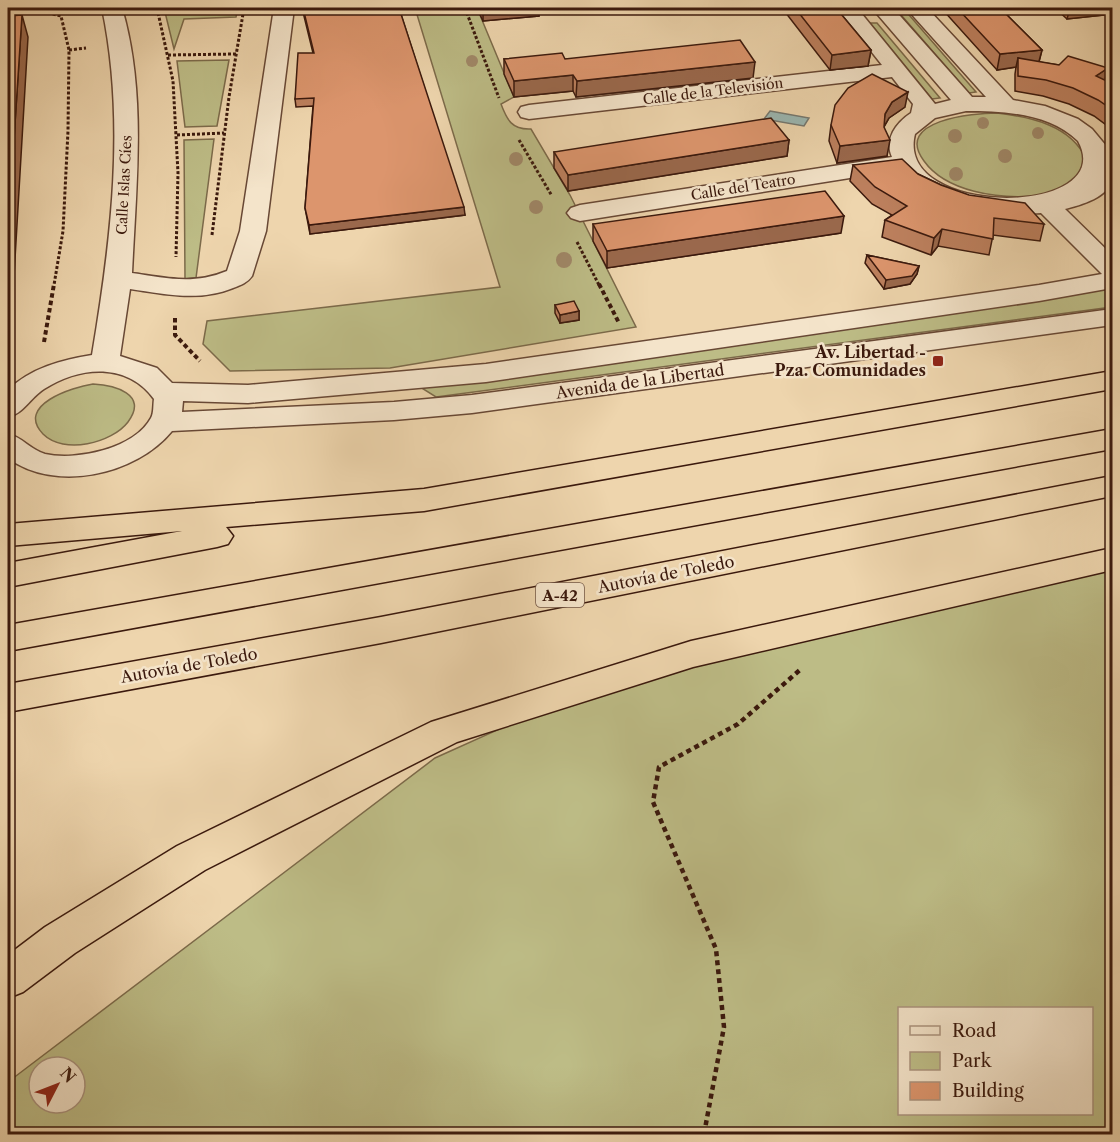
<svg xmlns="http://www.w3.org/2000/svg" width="1120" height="1142" font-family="'Libre Caslon Text',serif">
<rect width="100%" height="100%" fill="#eed5ad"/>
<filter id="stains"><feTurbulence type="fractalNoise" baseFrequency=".00333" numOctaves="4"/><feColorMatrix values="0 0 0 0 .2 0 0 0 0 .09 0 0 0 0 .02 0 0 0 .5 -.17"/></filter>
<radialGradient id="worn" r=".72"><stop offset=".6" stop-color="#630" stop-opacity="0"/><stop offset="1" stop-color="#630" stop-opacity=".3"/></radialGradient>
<path fill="#bdbc86" stroke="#7c6a4a" stroke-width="1.5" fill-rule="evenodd" d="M164,8H238L236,17L184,19L174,49Z
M415,8H477L514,97L501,104C507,120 512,130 531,129L570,195L636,327L390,368L230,371L203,344L207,321L500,287Z
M895,8H903L976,92L969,93Z
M870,23H877L940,98L932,99Z
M229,60L217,126L185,127L177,61Z
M997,113C1030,117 1071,125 1086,159L1073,184C1061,188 1047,195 1034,196C999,199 946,192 924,161C893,120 974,113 997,113Z
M214,139L196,278L185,279L184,140Z
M1103,289L1112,292V307L436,397L420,387L778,339Z
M93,384C114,385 149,394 128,422C112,443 64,455 43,434C15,405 73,387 93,384Z
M1112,566V1134H8V1082L435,758L586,690ZM900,1008H1092V1114H900ZM39,1067H75V1103H39Z"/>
<path fill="#9bb7b2" stroke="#757870" stroke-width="1.5" d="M770,111L809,118L804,126L764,119Z"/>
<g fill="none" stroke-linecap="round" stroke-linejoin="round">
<defs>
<path id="minor" d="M102,8H122C147,94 136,185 132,273C167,278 193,285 227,271L240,231L274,8H294L266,231L252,276C247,283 241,285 233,288C199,302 165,294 130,289L120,356L157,368L172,383L248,385L486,364L1039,285L1102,274L1041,213C996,216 931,207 900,170L580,221L571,218L567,213L571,208L580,205L892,157C884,139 896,123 911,113L913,104L892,77L529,119L521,117L518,112L521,107L529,105L882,65L837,8H857L935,104L951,100L872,8H893L972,97H986L906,8H927L1013,100L1045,106L1078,119L1092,129L1112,153C1112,161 1114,170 1112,178C1110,197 1081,205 1065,209L1112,255V288L1039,301L486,382L248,403L183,401L182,412L394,402L472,395L1112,309V325L472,413L394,420L172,431C136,475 55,493 8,458V434C22,437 31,450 45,454C76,461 134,449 151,418C154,413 153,405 154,399C127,362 80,366 44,389C30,398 23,414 8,417V390C31,368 61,360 92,355C111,242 126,122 102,8ZM966,111C1004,111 1049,113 1078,141C1120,217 894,219 915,134L935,118Z"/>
<path id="highway" d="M1112,371V389L424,511L226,527L233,536L228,544L217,547L8,587V563L182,531L8,546V524L424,489Z
M1112,429V449L8,651V625Z
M1112,476V496L381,643L8,712V684L381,617Z
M1112,548V570L693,667L457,742L205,870L75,953L23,992L8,998V955L45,927L177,846L431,722L691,641Z"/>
</defs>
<use href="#minor" stroke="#684835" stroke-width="3"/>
<use href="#highway" stroke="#3b190d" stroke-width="3"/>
<path stroke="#3b190d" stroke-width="3" stroke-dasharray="3 2" stroke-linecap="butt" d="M157,8L173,81L178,173L176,257
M465,8L499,98
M8,12H44L61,16L69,50L68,131L63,231L54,285
M69,50L86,48
M168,55L236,54
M177,135L224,133
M519,140L552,196
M212,235L229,97L244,8
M577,242L599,285"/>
<path stroke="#3b190d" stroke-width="4" stroke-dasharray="4.5 3" stroke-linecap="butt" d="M599,284L619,323
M175,318V335L200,361
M44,342L54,284"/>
<path stroke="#3b190d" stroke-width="4.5" stroke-dasharray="5 4" stroke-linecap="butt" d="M704,1134L724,1027L716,949L653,802L659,767L738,724L801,669"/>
<use href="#minor" fill="#f4e4ca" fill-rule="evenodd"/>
<use href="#highway" fill="#eed5ad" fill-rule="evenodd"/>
</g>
<g fill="#a18969">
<circle cx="472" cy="61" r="6"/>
<circle cx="983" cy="123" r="6"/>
<circle cx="1038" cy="133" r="6"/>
<circle cx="955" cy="136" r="7"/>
<circle cx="1005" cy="156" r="7"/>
<circle cx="516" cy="159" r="7"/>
<circle cx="956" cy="174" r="7"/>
<circle cx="536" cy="207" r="7"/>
<circle cx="564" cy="260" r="8"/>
</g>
<path fill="#bd805e" stroke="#3b190d" stroke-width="1.5" d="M302,8H399L465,215L310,234L305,208L313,106L296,107L295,99L313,53Z
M477,8H569L539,11V16L483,21Z
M782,8H836L871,50L868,66L830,70Z
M942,8H1000L1042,50L1039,62L1059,65L1108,68L1105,80L1113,84V130L1094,116L1069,104L1043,96L1015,91V74L1016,67L997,70L942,9Z
M1055,8H1113V14L1067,19Z
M504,59H565L753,78L576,97L573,91L514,97L504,74Z
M905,107L889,118L884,127L887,156L837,163L829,141L831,125Z
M789,140L787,156L568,191L554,168V152Z
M853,165L918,174L941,185L1044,224L1040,241L993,235L989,255L938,246L931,255L882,237L885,220L892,215L872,204L850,181Z
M593,224L841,233L607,268L593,241Z
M867,255L919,266L917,274L910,284L884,289L865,263Z
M555,305L579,311V320L560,323L555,313Z"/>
<path fill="#9a684c" stroke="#3b190d" stroke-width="1.5" d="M483,8H569L539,11V16L483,21Z
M1070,8H1113V14L1067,19Z
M22,15L28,37L12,310H8V232Z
M871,50L868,66L830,70L832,55Z
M1042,50L1038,65L1018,58L1016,67L997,70L1000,54Z
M755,62L753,78L576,97L577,81Z
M1108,68L1104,84L1096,76Z
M573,75V91L514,97V81Z
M908,92L905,107L889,118L882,130L885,114L892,102Z
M789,140L787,156L568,191V175Z
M890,140L887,156L837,163L840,146Z
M464,207L465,215L310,234L309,225Z
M844,216L841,233L607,268V251Z
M942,229L938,246L931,255L934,238Z
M919,266L917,274L910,284L884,289L886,280Z
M579,311V320L560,323V315Z"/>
<path fill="#dc956d" stroke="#3b190d" stroke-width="1.5" d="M303,8H399L464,207L309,225L305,208L314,98L295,99L298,53H314Z
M795,8H836L871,50L832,55Z
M957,8H1000L1042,50L1000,54Z
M22,15L8,232V16Z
M740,40L755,62L577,81L573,75L514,81L504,59L562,53L565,59Z
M1068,56L1108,68L1096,76L1113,84V110L1098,100L1073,88L1046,80L1018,76V58L1059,65Z
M872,74L908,92L892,102L885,114L884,127L890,140L840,146L831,125L835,105L848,88Z
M771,118L789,140L568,175L554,152Z
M902,159L918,174L941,185L969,195L1025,203L1044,224L994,218L993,239L942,229L934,238L885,220L907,206L875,187L853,165Z
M825,191L844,216L607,251L593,224Z
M867,255L919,266L912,276L886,280Z
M574,301L579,311L560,315L555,305Z"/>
<rect fill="#8f2418" stroke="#f4e4ca" stroke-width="2" x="932" y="355" width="12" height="12" rx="3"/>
<g text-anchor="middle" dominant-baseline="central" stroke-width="5" stroke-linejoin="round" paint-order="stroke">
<g font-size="14" fill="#3b190d" stroke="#f4e4ca">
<text transform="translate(713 91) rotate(-7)">Calle de la Televisión</text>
<text transform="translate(124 185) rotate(-87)">Calle Islas Cíes</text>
<text transform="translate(743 187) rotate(-9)">Calle del Teatro</text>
</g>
<rect fill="#f4e4ca" stroke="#725646" stroke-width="1.5" x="536" y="583" width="48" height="24" rx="4.5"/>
<g font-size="15" font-weight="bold" fill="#3b190d">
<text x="560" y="595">A-42</text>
</g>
<g font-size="16" font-weight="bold" fill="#3b190d" stroke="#f4e4ca" text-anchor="end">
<text x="926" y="352">Av. Libertad -<tspan x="926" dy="18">Pza. Comunidades</tspan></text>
</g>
<g font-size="16" fill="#3b190d" stroke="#f4e4ca">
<text transform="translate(640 381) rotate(-8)">Avenida de la Libertad</text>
<text transform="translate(666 574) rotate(-11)">Autovía de Toledo</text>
<text transform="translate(189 665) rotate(-10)">Autovía de Toledo</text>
</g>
</g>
<rect width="1120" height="1142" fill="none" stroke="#eed5ad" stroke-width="30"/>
<rect x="9" y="9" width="1102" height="1124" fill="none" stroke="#3b190d" stroke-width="3"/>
<rect x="15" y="15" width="1090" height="1112" fill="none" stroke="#3b190d" stroke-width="1.5"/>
<rect x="898" y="1007" width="195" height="108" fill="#f4e4ca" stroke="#aa937e" stroke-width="1.5"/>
<rect x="910" y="1026" width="30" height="9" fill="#f4e4ca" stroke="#aa937e" stroke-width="1.5"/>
<text x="952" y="1037" font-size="18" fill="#3b190d">Road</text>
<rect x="910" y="1052" width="30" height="18" fill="#bdbc86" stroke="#aa937e" stroke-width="1.5"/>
<text x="952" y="1067" font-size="18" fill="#3b190d">Park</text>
<rect x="910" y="1082" width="30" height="18" fill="#dc956d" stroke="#aa937e" stroke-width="1.5"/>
<text x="952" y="1097" font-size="18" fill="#3b190d">Building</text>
<g transform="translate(57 1085) rotate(48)"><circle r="28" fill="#f4e4ca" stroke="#aa937e" stroke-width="1.5"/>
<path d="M0-4.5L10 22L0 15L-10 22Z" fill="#8f2418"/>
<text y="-9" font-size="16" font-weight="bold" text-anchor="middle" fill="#3b190d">N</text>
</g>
<rect width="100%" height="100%" filter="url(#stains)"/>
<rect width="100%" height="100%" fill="url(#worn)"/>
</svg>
